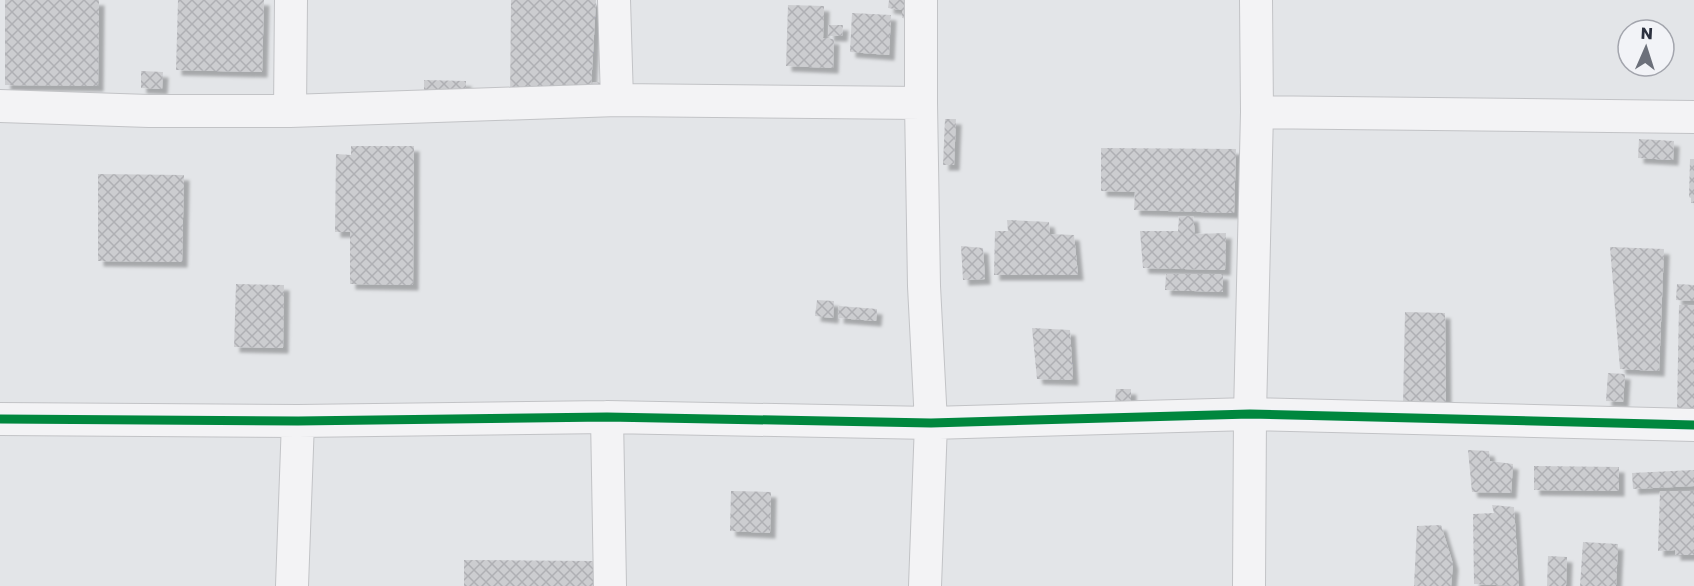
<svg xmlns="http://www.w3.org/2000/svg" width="1694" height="586" font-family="Poppins,sans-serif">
<defs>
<pattern id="building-cross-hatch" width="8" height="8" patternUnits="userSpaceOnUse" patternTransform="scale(1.5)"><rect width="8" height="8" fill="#cccdd0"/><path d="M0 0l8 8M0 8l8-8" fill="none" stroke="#afb0b4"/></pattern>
<filter id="shadow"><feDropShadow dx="5.5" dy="5.5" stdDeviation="1.5" flood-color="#0004"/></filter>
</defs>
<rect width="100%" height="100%" fill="#e3e5e8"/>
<path fill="url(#building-cross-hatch)" filter="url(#shadow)" d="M5,0H99L98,86L5,85Z
M178,0H264L262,72L176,70Z
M511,0H596L591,88L593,82L604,83V96L510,97Z
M889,0H918L916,20L902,18V10L888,8Z
M788,5L824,6L823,38L834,39L833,68L786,66Z
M852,13L891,15L889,55L850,52Z
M829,25H843L842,36H828Z
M141,71L163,72L162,89L141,88Z
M424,80L466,81V96L424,95Z
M945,119H956L954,165H943Z
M1639,139L1674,141L1673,160L1638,158Z
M351,146H414L413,285L350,284V232H335L336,154L351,155Z
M1101,148L1236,149L1234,213L1134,210L1135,192L1101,191Z
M1690,159H1694V203H1691V198L1689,197Z
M98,174L184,175L182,262L98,261Z
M1179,216H1193L1195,234L1226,233L1225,270L1143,268L1140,231H1178Z
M1007,220L1049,222L1050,234L1074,235L1078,275H994L995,231H1008Z
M961,246L983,248L985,279L963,280Z
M1610,247L1664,249L1659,371L1620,369Z
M1166,274H1223V292L1165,290Z
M236,284L284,285L283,348L234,347Z
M1677,284L1694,285V301L1676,300Z
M817,300L834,301L833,318L815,316Z
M1679,305H1694V411L1677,410Z
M839,306L877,309L876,321L838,318Z
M1405,312L1445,313L1446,405H1403Z
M1032,328L1070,330L1073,380L1037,379Z
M1608,373L1625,374L1623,402L1606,401Z
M1116,389H1131V403H1115Z
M1468,450L1489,451L1490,461L1513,464L1511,493L1472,492Z
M1534,466L1619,467V491L1534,490Z
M1694,470V486L1633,489L1632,473Z
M731,491L771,492L770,533L730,531Z
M1660,491H1694V555H1675V550L1658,551Z
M1492,505L1514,507L1519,586L1474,584L1473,514L1494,513Z
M1441,525L1453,564L1451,586H1414L1417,526Z
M1583,542L1618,544L1616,586H1580Z
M1548,556L1567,557L1566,586H1547Z
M464,560L594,561L595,586H464Z"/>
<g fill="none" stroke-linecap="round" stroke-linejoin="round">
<defs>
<path id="street" d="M614,0L617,100
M921,0V103L924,286L931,423L925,586
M0,106L149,111H290L617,100L921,103
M290,111L291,0
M1257,112L1694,117
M607,417L610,586
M0,419L298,421L607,417L931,423L1250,414L1694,425
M292,586L298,421
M1249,586L1250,414L1257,112L1256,0"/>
</defs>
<use href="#street" stroke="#c2c3c6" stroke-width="34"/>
<use href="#street" stroke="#f3f3f5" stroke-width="32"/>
<defs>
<path id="cycleway" d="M0,419L298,421L607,417L931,423L1250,414L1694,425"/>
</defs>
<use href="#cycleway" stroke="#f2f3f7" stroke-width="13"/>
<use href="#cycleway" stroke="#00873e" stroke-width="9"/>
</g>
<g transform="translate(1646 48) rotate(3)"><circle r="28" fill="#f2f3f7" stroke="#a3a5ad" stroke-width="1.5"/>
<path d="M0-4.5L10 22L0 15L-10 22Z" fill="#6c707a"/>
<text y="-9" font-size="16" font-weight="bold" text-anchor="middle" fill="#2c313f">N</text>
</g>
</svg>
